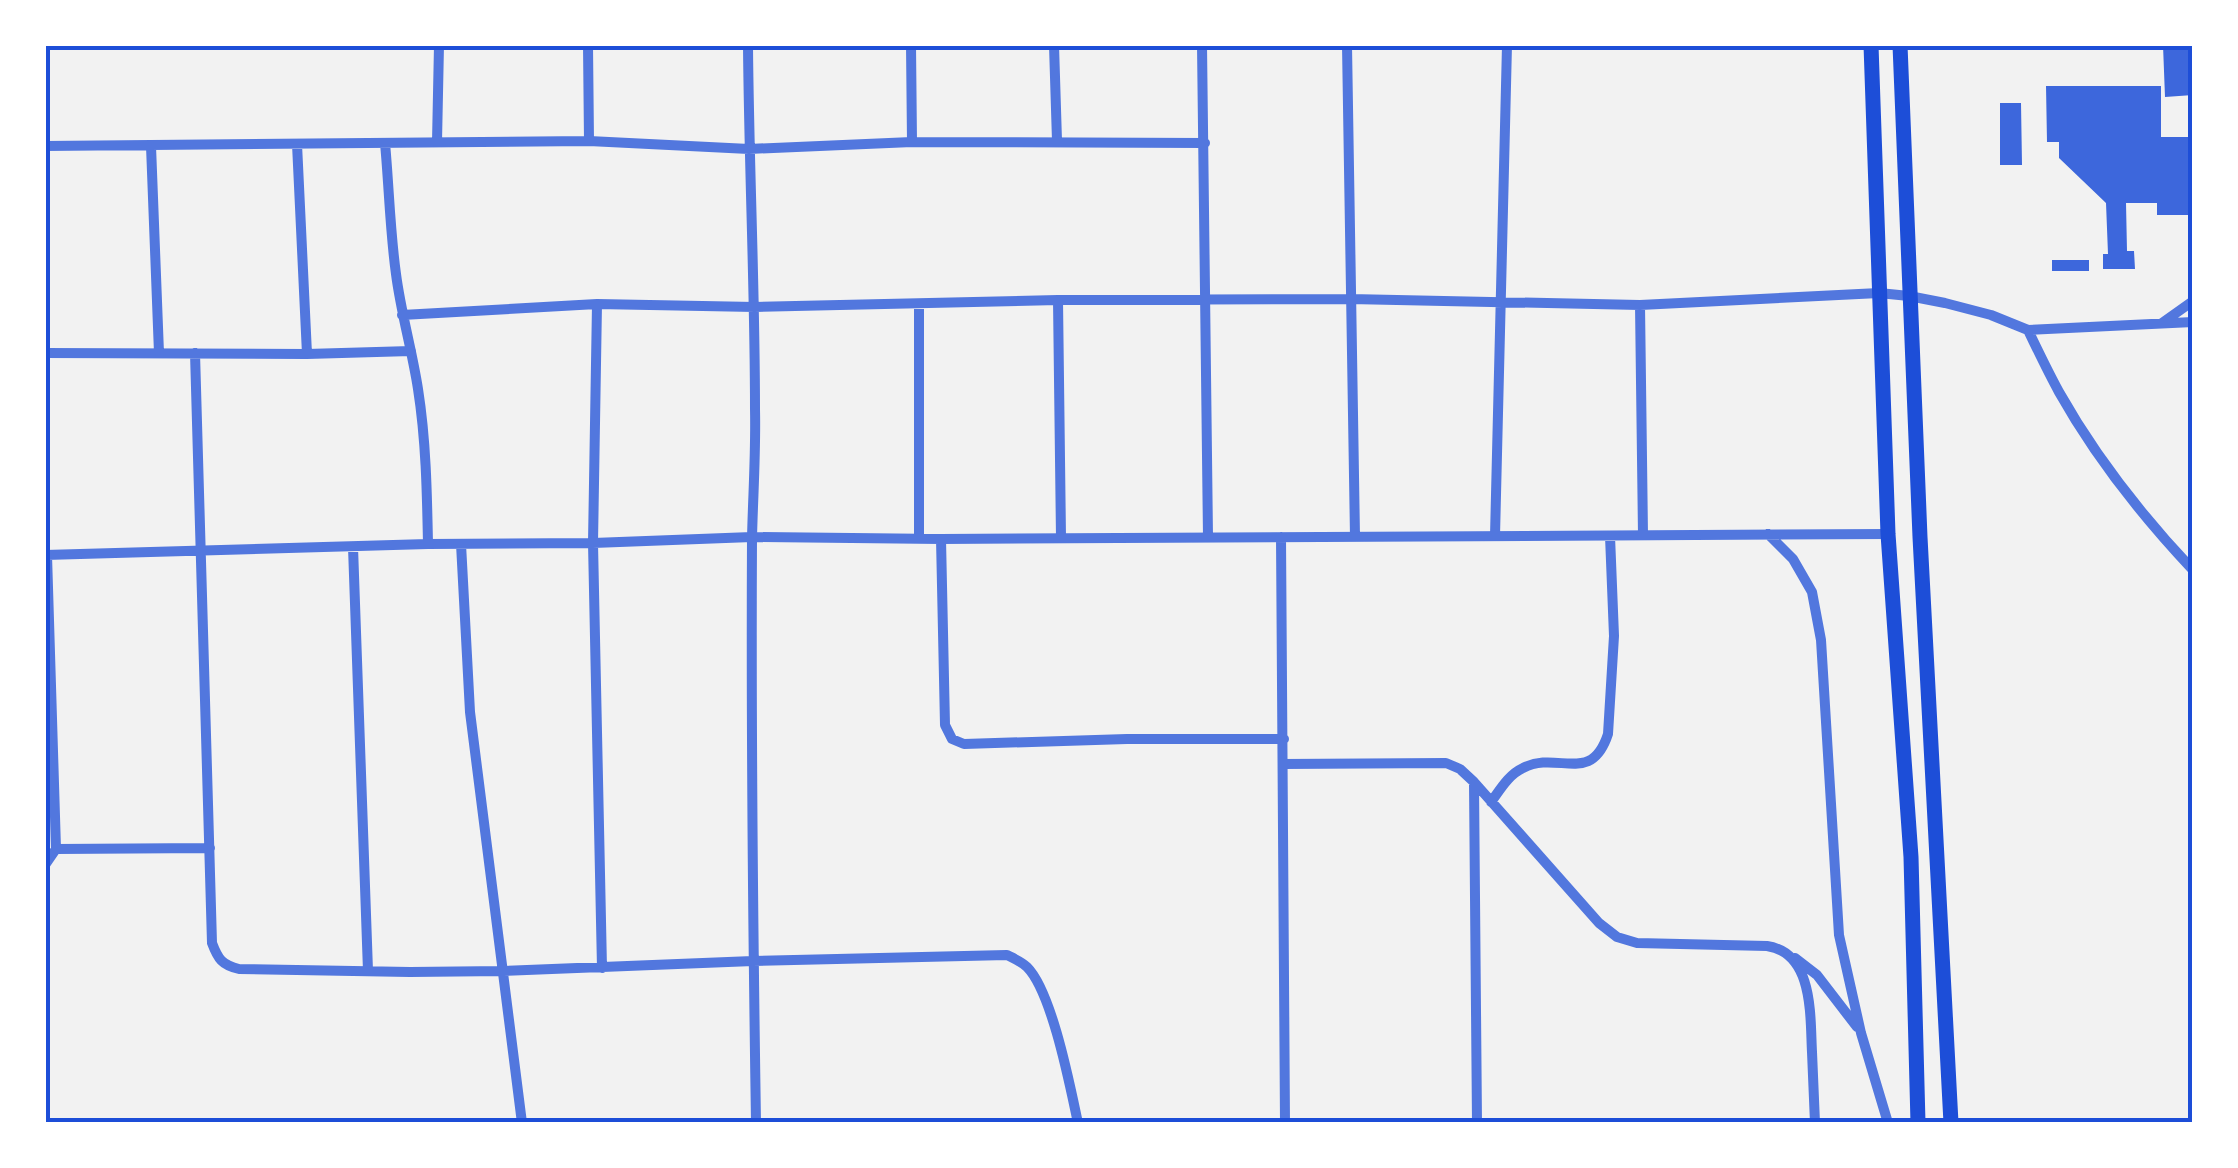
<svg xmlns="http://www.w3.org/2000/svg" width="2238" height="1168" font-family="Raleway,sans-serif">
<rect width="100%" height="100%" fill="#f2f2f2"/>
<path fill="#3d67dc" d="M2163,45H2193V95L2165,97Z
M2046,86H2161V137H2193V215H2157V203H2126L2127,251H2134L2135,269H2103V254H2108L2106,203L2059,158V142H2047Z
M2000,103H2021L2022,165H2000Z
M2052,260H2089V271H2052Z"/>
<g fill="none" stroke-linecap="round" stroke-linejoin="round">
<path stroke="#5277de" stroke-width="10" d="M588,45L589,141
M748,45C749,167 755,288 755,409C756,452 753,495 752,538C751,733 753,928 756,1123
M911,45L912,142
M1054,45L1057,141
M1202,45L1208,537
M1347,45L1355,537
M437,142L439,45
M385,143C389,186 390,231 396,274C401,313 412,350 418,389C426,440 427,492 428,544
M297,144L307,354
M45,146L589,141L749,149L912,142L1205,143
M151,146L159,353
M1058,300L1061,538
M597,304L593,543L602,968
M919,304V538
M1640,305L1643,535
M402,315L597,304L755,307L1058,300L1350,299L1640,305L1879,293L1909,296L1945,303L1991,315L2028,330L2193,322
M2162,323L2193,301
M2028,330C2038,351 2048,372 2059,392C2095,456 2143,517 2193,570
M45,353L307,354L411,351
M195,353L212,943C218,959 222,965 239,969L410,972L504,971L753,961L1007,955C1013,958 1022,962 1027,967C1052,992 1070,1086 1078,1123
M1768,534L1793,559L1812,592L1821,640L1839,935L1861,1033L1888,1123
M1495,536L1507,45
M1281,537L1285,1123
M941,539L945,725L952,739L964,744L1127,739H1284
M461,544L470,712L522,1123
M353,547L368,971
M45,555L428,544L593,543L752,537L941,539L1888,534
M1283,764L1446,763L1460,769L1474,782L1599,923L1617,937L1637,943L1767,946C1814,953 1810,1016 1812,1052C1813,1076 1814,1099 1815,1123
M1474,783L1477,1123
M1491,802C1500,790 1508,775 1523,768C1558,750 1591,786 1608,734L1614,636L1610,536
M56,849L210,848
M45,865L56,849L47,555
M1795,958L1817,975L1857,1027"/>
<path stroke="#1d4ed8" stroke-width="15" d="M1871,45L1888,534L1911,857L1918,1123
M1900,45L1920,537L1951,1123"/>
</g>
<rect width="2238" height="1168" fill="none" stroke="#ffffff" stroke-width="95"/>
<rect x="48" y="48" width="2142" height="1072" fill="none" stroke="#1d4ed8" stroke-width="4"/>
</svg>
